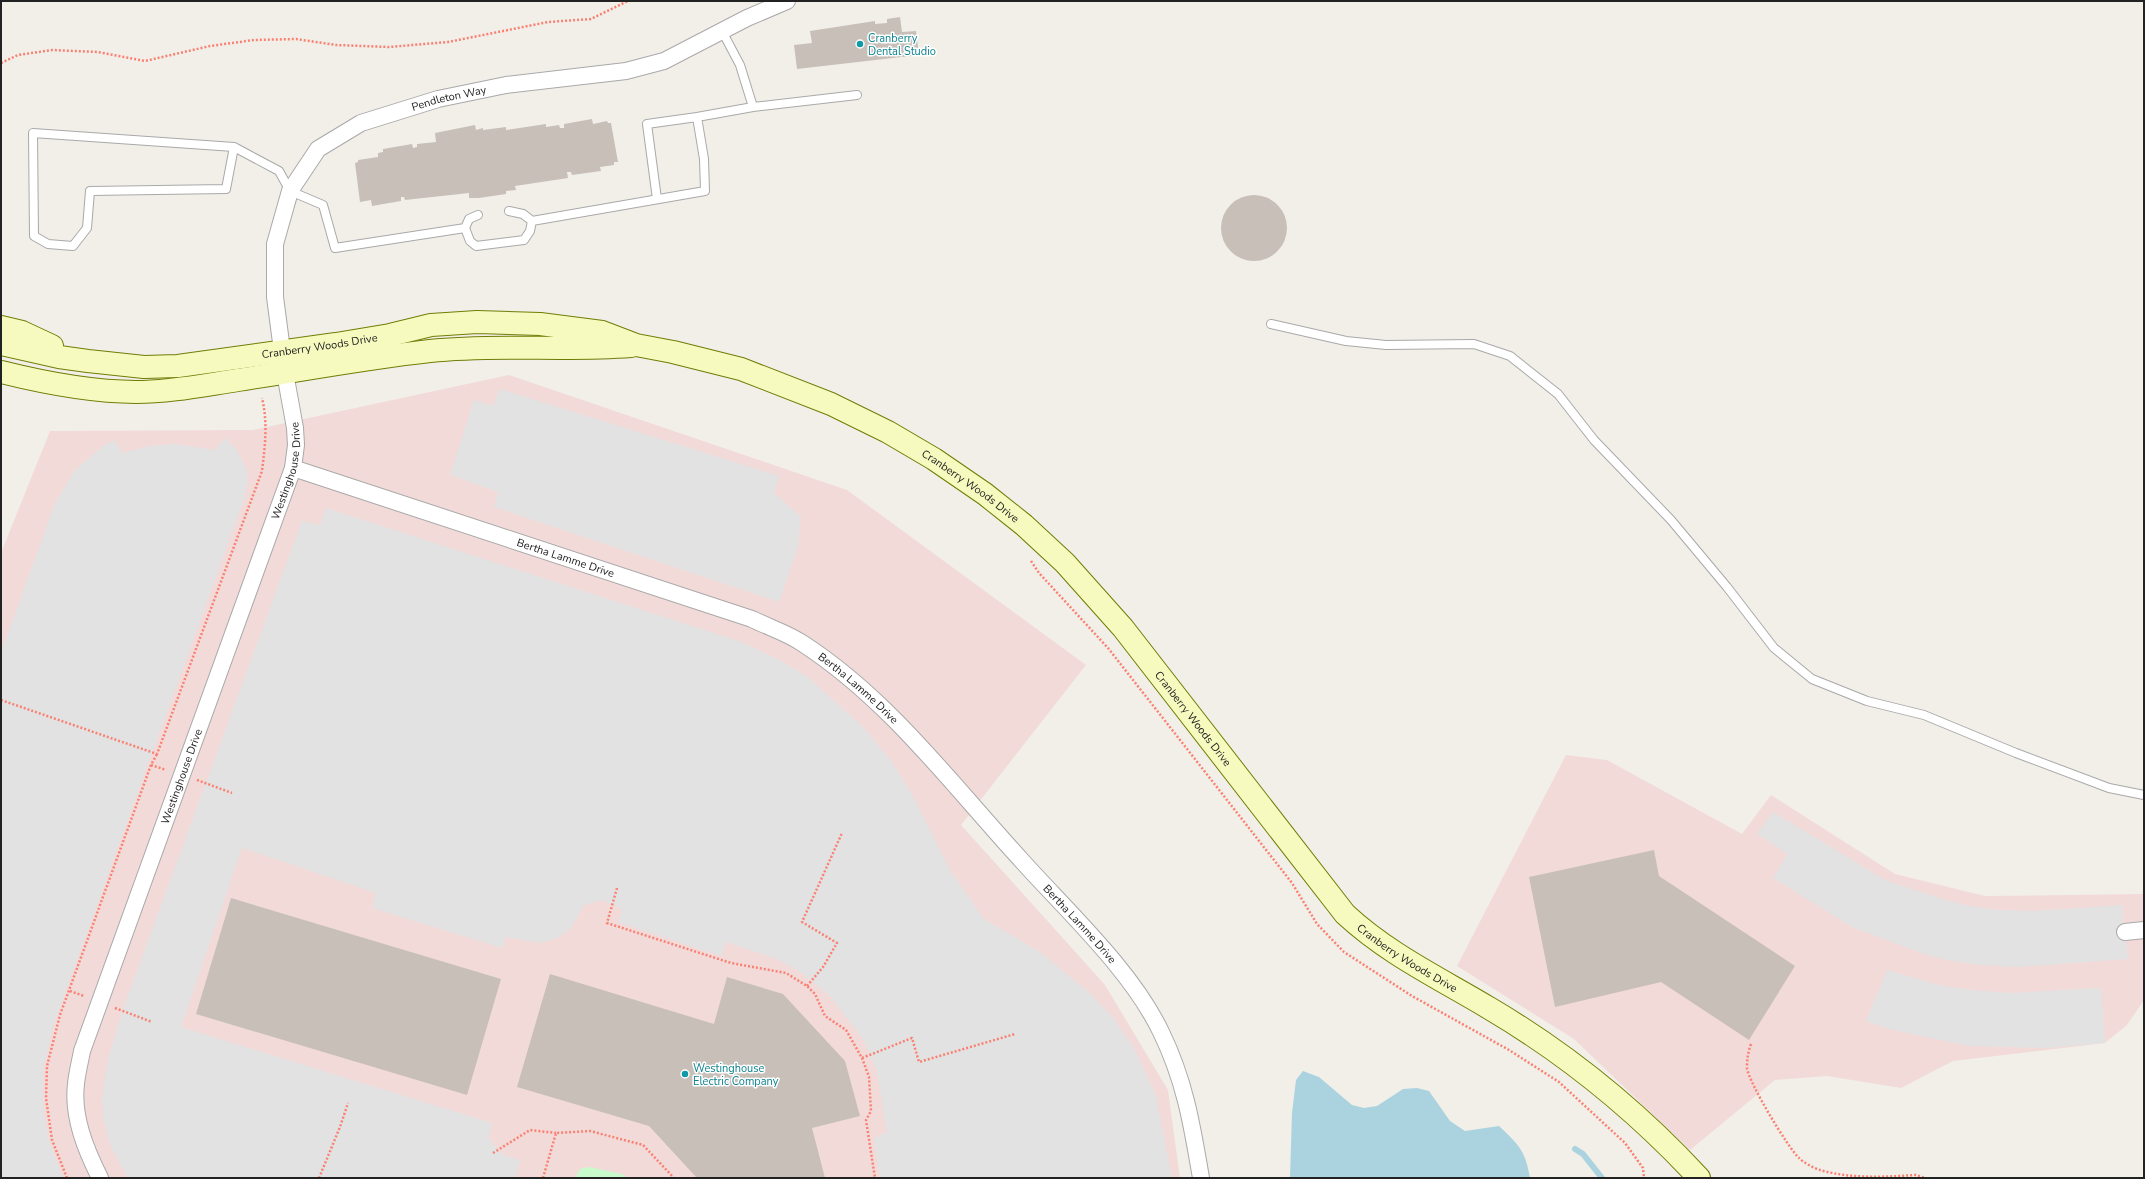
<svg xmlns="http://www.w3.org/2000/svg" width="2145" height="1179" font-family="'Nunito Sans',sans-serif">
<rect width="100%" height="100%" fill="#f2efe9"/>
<path fill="#f2dad9" d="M509,375L847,490L1086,665L961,825L1105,985L1168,1090L1180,1178H1V553L50,431L253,430Z
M1566,755L1607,760L1742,834L1771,795L1895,874L1985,896L2144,894V1000L2127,1025L2105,1043L1953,1061L1901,1088L1827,1076L1775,1080L1690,1150L1574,1039L1457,966Z"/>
<path fill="#c8facc" d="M589,1167L622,1174L628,1178H575L580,1169Z"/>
<path fill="#e2e2e2" d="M500,389L779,476L774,493L801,517L798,547L779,602L494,507L498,492L450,475L474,400L493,406Z
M225,438L236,449L247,470L248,482L244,499L54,1024L44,1066L43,1088L44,1114L49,1140L63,1178H1V653L54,506L74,471L103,446L114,440L123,453L149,446L176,444L215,450Z
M326,508L742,642L783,662L809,678L863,727L892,762L914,798L951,872L984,919L1040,952L1090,993L1114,1019L1134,1048L1156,1096L1172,1178H880L874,1139L887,1132L877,1071L863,1039L831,997L802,973L777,959L726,942L721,956L618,922L622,909L602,900L584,905L571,928L558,938L540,943L506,937L502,948L372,908L376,893L242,848L181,1027L492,1123L488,1138L503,1155L520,1160L515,1178H128L111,1147L103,1117L102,1098L108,1060L123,1009L302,521L320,525Z
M1773,812L1885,880L1939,898L1969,906L1999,910L2035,911L2122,905L2128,959L2019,967L1981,965L1946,960L1921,953L1852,927L1773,878L1788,854L1757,834Z
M1887,970L1939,985L1971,990L2011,993L2101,988L2105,1043L2047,1048L1969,1046L1893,1030L1866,1021Z"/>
<path fill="#aad3df" d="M1303,1071L1319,1077L1352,1105L1364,1108L1377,1106L1403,1089L1417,1088L1429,1091L1450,1121L1465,1131L1499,1126C1519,1145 1525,1150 1530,1178H1290L1292,1113L1296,1080Z"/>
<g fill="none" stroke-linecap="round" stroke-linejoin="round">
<path stroke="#aad3df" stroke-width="6" d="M1575,1149L1583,1154L1602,1178"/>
</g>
<path fill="#c7bfb8" d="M900,17L902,32L916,31L919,55L797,69L794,45L812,43L810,31L875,21V24L887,23V19Z
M592,119L593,124L607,121L608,123H611L618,162H614V165L600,167L601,171L572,175L571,172H567L568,178L515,186L516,190L506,191V194L479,198H469V193L405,200L404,197H401V201L372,206L371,200L360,202L355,163L358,162V160L378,157V153L383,152V149L412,144L413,148L417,147V144L436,142L435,133L475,125L476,130L483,128V130L506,127V130L546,124V127L559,125L560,128H564V124Z
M1221 228a33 33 0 1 1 66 0a33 33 0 1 1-66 0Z
M1654,850L1659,876L1795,966L1749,1040L1661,982L1555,1007L1529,877Z
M231,898L501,979L467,1095L196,1014Z
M550,974L714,1024L727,977L783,994L845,1061L860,1116L812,1128L825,1178H697L649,1126L517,1087Z"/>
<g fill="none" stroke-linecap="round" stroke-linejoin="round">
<defs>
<path id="lane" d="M722,31L740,65L753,107
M234,147L226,189L90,191L87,228L73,246L48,244L34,236L33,133L234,147L279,171L290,191L323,205L335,248L465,228L470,241L476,246L524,240L530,231L532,221L705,191L704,159L697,117L753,107L857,95
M657,199L647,124L697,117
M509,211L523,214L532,221
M465,228L469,219L478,215
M1271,324L1346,341L1386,345L1474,344L1510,356L1558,394L1594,440L1671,520L1727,587L1774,648L1812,679L1867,701L1924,715L2016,753L2109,788L2144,795"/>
<g id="street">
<path id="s1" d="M293,468L752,619C768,627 787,633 802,643C890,700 953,786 1023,862C1068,912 1132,971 1161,1032C1185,1081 1192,1125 1201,1178"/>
<path d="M2125,932L2144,930"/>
<path id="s2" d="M100,1178C86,1150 72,1117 76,1084C77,1073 80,1062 82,1051L293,468L296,445L295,428L285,373L275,297V244L290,191L318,149L361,123L438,99L506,85L626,71L664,61L747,18L787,1"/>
</g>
<g id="secondary">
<path d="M1,327L22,332L52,346"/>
<path id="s3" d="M1,344L59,357L88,361L144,367L178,366L336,344L390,335L431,325L477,322L540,324L602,332L636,345L673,352L741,369L831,404L888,432L934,459L985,494L1024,525L1065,563L1123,628L1345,914C1388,954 1439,978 1489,1008C1567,1054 1638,1112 1699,1178"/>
<path d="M1,372C45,383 91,392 136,392C170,392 204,385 238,380C302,370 366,358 430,351C497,344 564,351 631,346"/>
</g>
</defs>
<use href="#lane" stroke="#a9a9a9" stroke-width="10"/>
<use href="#street" stroke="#a9a9a9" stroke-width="18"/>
<use href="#secondary" stroke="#707d05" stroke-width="24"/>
<path stroke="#fa8072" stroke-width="2.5" stroke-dasharray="2 2" stroke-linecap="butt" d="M1,63L18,55L52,50L98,52L145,61L210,46L254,40L296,39L336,45L389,47L448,42L548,22L591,19L628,1
M1031,561L1039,573L1108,648L1292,883L1317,924L1344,952L1412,996L1509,1050L1559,1082L1625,1143L1643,1168L1644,1178
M1,700L157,754L262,471C265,446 268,423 262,398
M151,765L166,770
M197,780L232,793
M617,888L607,923L731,963L786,973L807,986L815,994L825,1016L846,1030L862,1058L869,1077L871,1111L866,1120L875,1178
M807,986L823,967L837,943L802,922L842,833
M70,991L84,996
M115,1008L152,1022
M1751,1044C1748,1052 1747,1059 1747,1068C1748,1081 1788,1148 1799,1158C1803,1162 1813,1168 1820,1170C1851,1179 1884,1177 1916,1175L1925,1178
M862,1058L912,1038L919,1062L1015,1034
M493,1153L530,1130L556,1133
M67,1178L52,1140L46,1098L47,1066L60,1015L151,765L157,754
M319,1178L340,1127L348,1103
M543,1178L556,1133L590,1131L643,1145L674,1178"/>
<use href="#lane" stroke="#fff" stroke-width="8"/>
<use href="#street" stroke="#fff" stroke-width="16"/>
<use href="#secondary" stroke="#f7fabf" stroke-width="22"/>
</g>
<g fill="#0f9aa8" stroke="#fff" stroke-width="1.5">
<circle cx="860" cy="44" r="4"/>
<circle cx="685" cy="1074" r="4"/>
</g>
<g text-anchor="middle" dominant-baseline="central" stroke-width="3" stroke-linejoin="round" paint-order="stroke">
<g font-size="11" fill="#0d838f" stroke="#fff" text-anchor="start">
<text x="868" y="38">Cranberry<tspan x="868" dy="13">Dental Studio</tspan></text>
<text x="693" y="1068">Westinghouse<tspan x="693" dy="13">Electric Company</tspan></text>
</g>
<g font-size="11" fill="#222" stroke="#fff">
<text stroke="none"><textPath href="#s2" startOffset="1225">Pendleton Way</textPath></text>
<text stroke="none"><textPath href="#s3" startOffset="322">Cranberry Woods Drive</textPath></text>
<text stroke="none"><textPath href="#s2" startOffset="748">Westinghouse Drive</textPath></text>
<text stroke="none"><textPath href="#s3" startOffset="1010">Cranberry Woods Drive</textPath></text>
<text stroke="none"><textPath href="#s1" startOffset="287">Bertha Lamme Drive</textPath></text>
<text stroke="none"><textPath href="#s1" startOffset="611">Bertha Lamme Drive</textPath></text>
<text stroke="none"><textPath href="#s3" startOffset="1334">Cranberry Woods Drive</textPath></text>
<text stroke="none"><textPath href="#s2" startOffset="424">Westinghouse Drive</textPath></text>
<text stroke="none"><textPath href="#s1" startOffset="935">Bertha Lamme Drive</textPath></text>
<text stroke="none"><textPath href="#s3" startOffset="1658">Cranberry Woods Drive</textPath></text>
</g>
</g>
<rect width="2145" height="1179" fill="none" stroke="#222222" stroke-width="4"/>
</svg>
